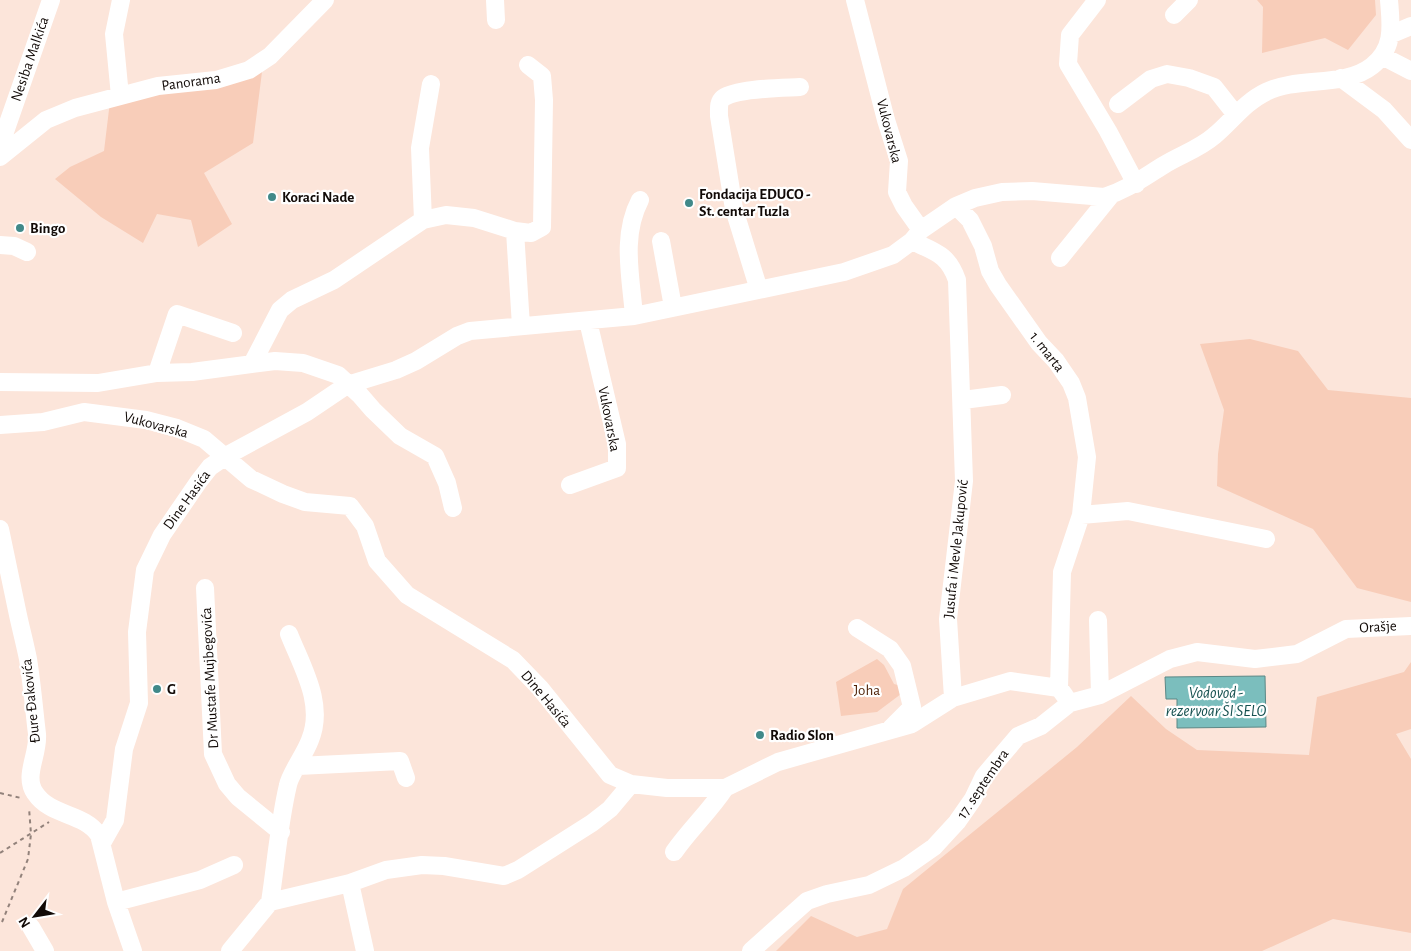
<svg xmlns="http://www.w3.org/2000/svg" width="1411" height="951" viewBox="0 0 1411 951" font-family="'Alegreya Sans',sans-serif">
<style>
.green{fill:#f8cdb9}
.water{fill:#7bbebd;stroke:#5b8886}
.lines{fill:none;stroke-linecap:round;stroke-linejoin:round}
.path{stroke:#92827b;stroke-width:2;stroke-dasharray:4 4;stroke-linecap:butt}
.minor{stroke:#fff;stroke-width:18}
.poi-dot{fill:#418989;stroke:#fff;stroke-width:2}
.labels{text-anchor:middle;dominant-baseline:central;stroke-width:4.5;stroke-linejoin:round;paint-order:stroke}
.street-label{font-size:15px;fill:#110a07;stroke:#fff}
.poi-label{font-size:15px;font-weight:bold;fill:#110a07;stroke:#fff;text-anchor:start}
.park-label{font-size:15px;fill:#4d1f04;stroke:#fff}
.water-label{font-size:16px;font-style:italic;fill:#165150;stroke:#fff}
</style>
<rect width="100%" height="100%" fill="#fce5da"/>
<!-- green -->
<path class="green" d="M1257,0H1375L1376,15L1348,50L1325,38L1262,53L1263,7Z
M263,64L253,143L204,173L232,224L198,247L191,220L157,214L143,243L101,217L55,179L70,167L104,151L111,93Z
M1250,339L1298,351L1328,390L1411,398V602L1357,588L1313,529L1217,486L1218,454L1224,410L1200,344Z
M877,659L884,665L894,684L909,688L877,712L841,716L836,682Z
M1411,662V729L1396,734L1411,759V933L1333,919L1262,951H776L811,916L857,937L887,929L903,889L1077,747L1131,696L1166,729L1197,750L1309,755L1317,697L1404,672Z"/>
<!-- water -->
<path class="water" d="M1265,676L1266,727L1177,728V699H1166L1165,677Z"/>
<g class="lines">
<!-- path -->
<path class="path" d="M0,793L21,798
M0,853L49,822
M2,922L28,859L31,834L29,808"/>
<!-- minor -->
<path class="minor" d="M495,0L496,20
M855,0L886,120L899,161L897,192L904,206L921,230
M1097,0L1070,35L1068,64L1108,131L1136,184
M1174,15L1189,0
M1392,34L1411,26
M1382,56L1411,71
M1341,78L1384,110L1411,140
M120,96L114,34L121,0
M1118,104L1151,79L1167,74L1189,78L1214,87L1236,115
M0,146L51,0
M0,157L46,120L75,108L158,86L216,80L249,70L270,56L325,0
M956,206L970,220L983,246L990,271L998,285L1039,343L1056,361L1071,383L1077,398L1087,457L1081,515L1062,572L1059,688L1065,696
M423,220L446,215L474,218L515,231
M661,241L673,307
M912,241C935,252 948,254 957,280L964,481L948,619L953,698
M0,245L14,246L27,252
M1060,258L1111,195
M759,290L734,209L719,116C719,109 718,102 723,98C737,88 783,88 800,87
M634,316C631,277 621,236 640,200
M521,326L515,231L531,233L542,227L544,100L542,76L528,65
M252,364L280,310L292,300L334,280L423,220L420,148L431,84
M157,373L177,314L233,333
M0,382L98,383L157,373L192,372L275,361L303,363L338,375L360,395L373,410L400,436L435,456L447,483L453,508
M963,400L1002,395
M0,425L43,422L84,412L146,420L177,428L204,439L251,479L283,494L305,502L350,506L365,526L377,561L407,595L513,660L540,688L610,775L631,784L667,788H725L778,762L912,724L953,698L1010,681L1059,688
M570,485L617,468V444L588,321
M1081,515L1128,511L1266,539
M0,529C6,558 12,586 18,615C21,629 25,644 28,659C32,684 34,709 37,734C39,754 23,776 35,793C51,817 83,812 99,835L116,902L133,951
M205,588L213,754L227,784L238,797L281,832
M1098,620L1100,695
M857,628L890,649L902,666L912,707L891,728
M298,766L400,761L406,778
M102,843L115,820L124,749L139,703L137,632L145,570L162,535L199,481L210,467L226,456L307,412L347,385L396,370L416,361L457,336L470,331L634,316L844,272L893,255L912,241L921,230L956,206L975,198L1002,192L1032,191L1104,197C1127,190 1144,177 1164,165C1180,155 1199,149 1214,136C1231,122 1245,102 1266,92C1298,76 1344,88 1372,66C1395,48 1391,25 1389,0
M674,852C690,829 710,811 725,788
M350,883L365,951
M116,902L200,880L234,865
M270,902C276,863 279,823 288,785C290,774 305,754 310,740C325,704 302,667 289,634
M31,927L45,951
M230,951L270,902L350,883L386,870L422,865L444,866L504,876L518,870L592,823L610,809L631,784
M751,951L807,901L827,894L869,885L904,868L934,847L957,822L973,799L984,776L1018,736L1041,726L1070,703L1100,695L1170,659L1197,652L1255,659L1297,654L1346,629L1411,626"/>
</g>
<!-- markers -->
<g class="poi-dot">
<circle cx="272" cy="197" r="5"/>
<circle cx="689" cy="203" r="5"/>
<circle cx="20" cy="228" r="5"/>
<circle cx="157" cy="689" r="5"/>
<circle cx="760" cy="735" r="5"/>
</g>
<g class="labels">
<!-- street labels -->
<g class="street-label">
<text transform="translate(30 59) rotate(-71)">Nesiba Malkića</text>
<text transform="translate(191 82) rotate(-8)">Panorama</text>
<text transform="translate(889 131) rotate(76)">Vukovarska</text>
<text transform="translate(1047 352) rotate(52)">1. marta</text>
<text transform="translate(609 419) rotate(79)">Vukovarska</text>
<text transform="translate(156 425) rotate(15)">Vukovarska</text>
<text transform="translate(187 500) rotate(-54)">Dine Hasića</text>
<text transform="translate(956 549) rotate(-84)">Jusufa i Mevle Jakupović</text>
<text transform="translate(1378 627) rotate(-3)">Orašje</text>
<text transform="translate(210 678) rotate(-93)">Dr Mustafe Mujbegovića</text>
<text transform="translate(546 699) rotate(50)">Dine Hasića</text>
<text transform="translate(31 701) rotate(-96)">Đure Đakovića</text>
<text transform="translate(983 784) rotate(-56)">17. septembra</text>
</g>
<!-- poi labels -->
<g class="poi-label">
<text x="699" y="194">Fondacija EDUCO -<tspan x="699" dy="17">St. centar Tuzla</tspan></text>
<text x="282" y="197">Koraci Nade</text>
<text x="30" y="228">Bingo</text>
<text x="167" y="689">G</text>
<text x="770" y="735">Radio Slon</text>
</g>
<!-- park labels -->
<g class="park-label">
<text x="867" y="690">Joha</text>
</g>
<!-- water labels -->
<g class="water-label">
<text x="1216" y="693">Vodovod -<tspan x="1216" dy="18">rezervoar ŠI SELO</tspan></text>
</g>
</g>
<!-- north arrow -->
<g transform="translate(35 916) rotate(239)" stroke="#ffffff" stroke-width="4" paint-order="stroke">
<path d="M0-4L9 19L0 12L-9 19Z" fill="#110a07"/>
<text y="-8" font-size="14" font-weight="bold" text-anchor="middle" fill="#110a07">N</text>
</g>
</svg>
